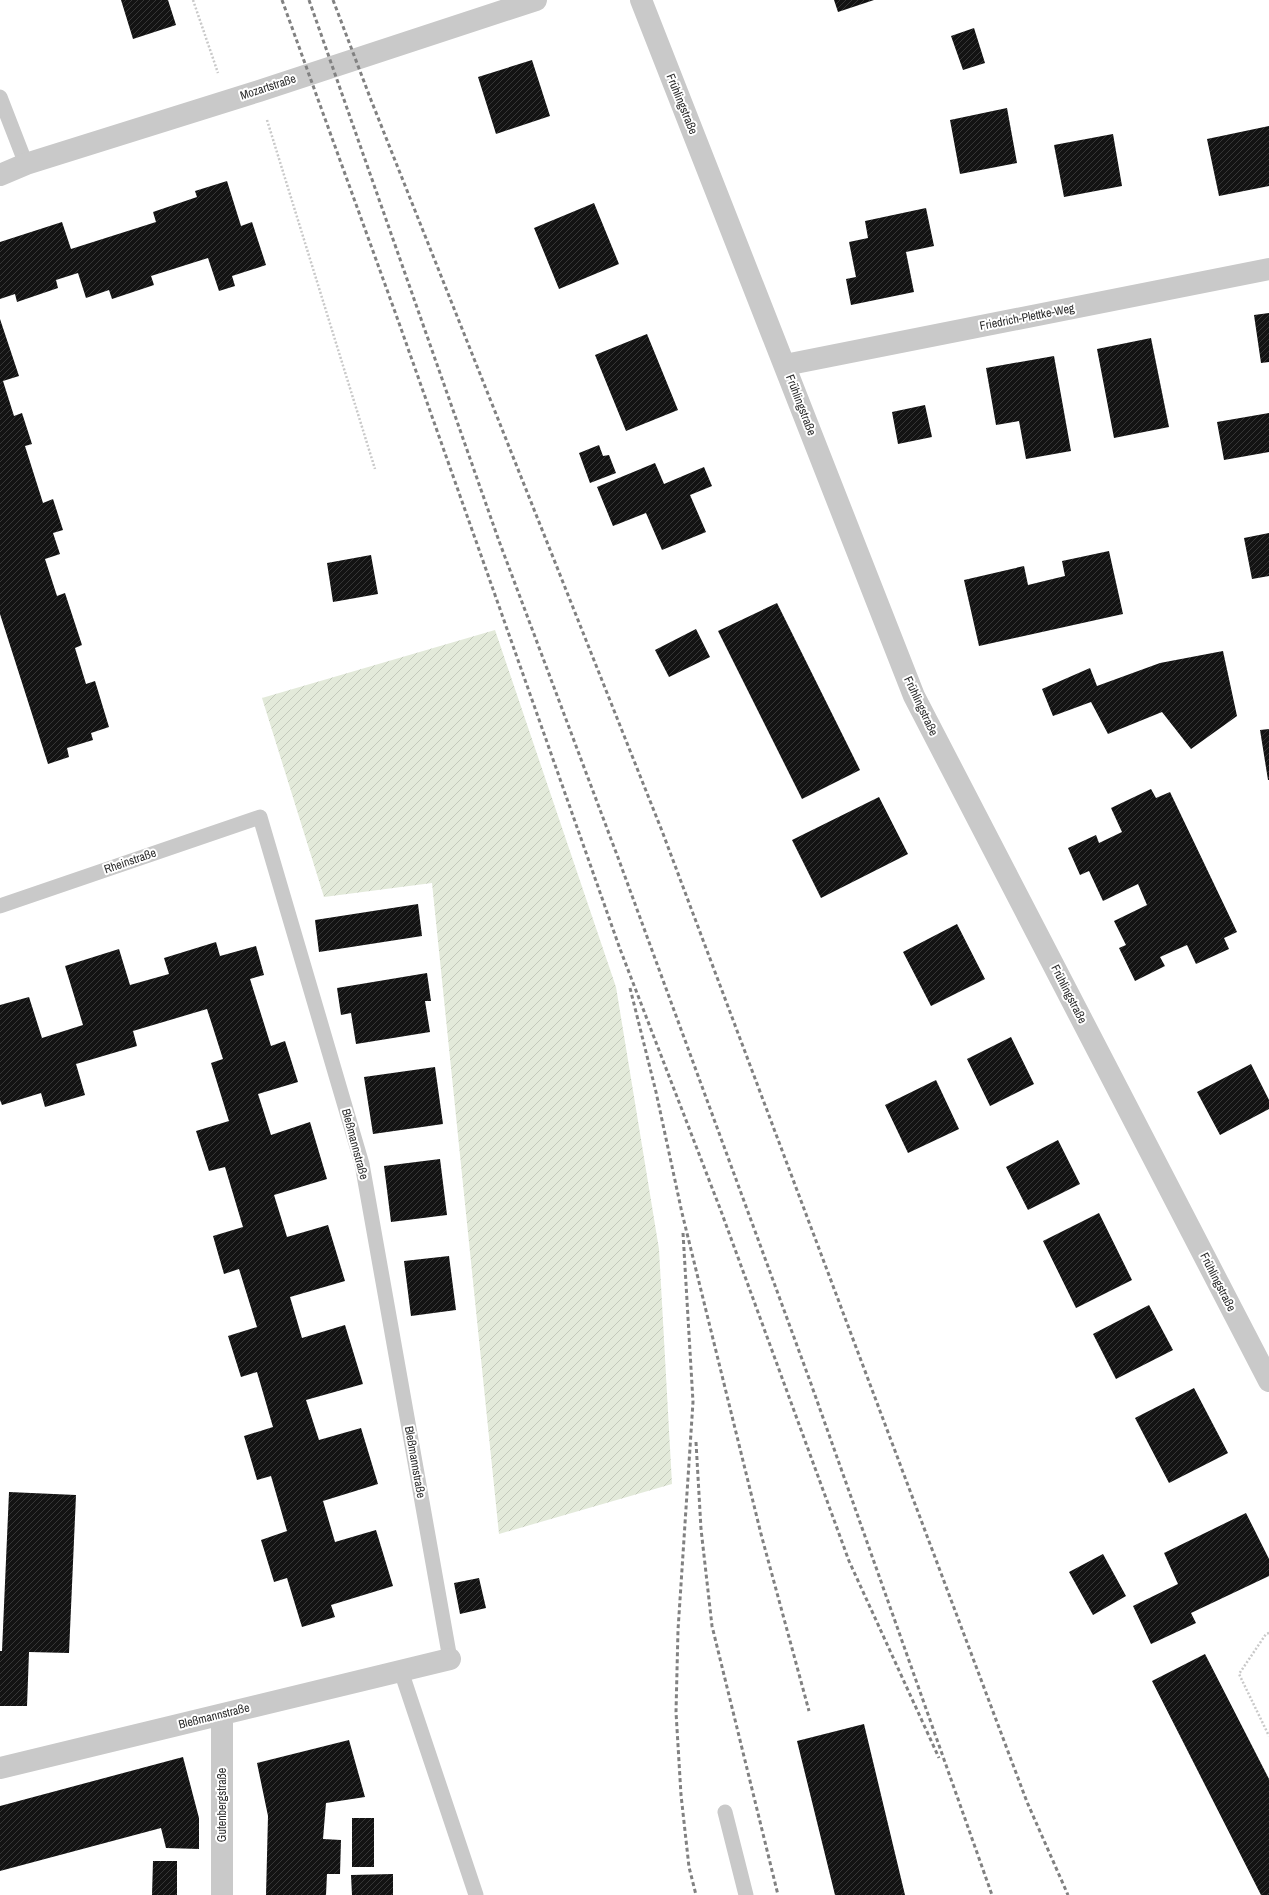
<svg xmlns="http://www.w3.org/2000/svg" width="1269" height="1895" viewBox="0 0 1269 1895" font-family="'Archivo Narrow',sans-serif">
<style>
.garden{fill:url(#garden-furrows)}
.building{fill:url(#building-hatch)}
.lines{fill:none;stroke-linecap:round;stroke-linejoin:round}
.path{stroke:#c9c9c9;stroke-width:2.5;stroke-dasharray:2 2;stroke-linecap:butt}
.lane{stroke:#c9c9c9;stroke-width:15}
.street{stroke:#c9c9c9;stroke-width:22}
.rail{stroke:#818181;stroke-width:3;stroke-dasharray:4 3;stroke-linecap:butt}
.labels{text-anchor:middle;dominant-baseline:central;stroke-width:4;stroke-linejoin:round;paint-order:stroke}
.street-label{font-size:12px;fill:#2c2c2c;stroke:#fff}
</style>
<defs>
<pattern id="garden-furrows" width="10" height="10" patternUnits="userSpaceOnUse"><rect width="10" height="10" fill="#e3eada"/><path d="M-1 1l2-2M0 10L10 0M9 11l2-2" fill="none" stroke="#c3c9bb"/></pattern>
<pattern id="building-hatch" width="6" height="6" patternUnits="userSpaceOnUse"><rect width="6" height="6" fill="#131313"/><path d="M-1 1l2-2M0 6l6-6M5 7l2-2" fill="none" stroke="#363636"/></pattern>
</defs>
<rect width="100%" height="100%" fill="#fff"/>
<!-- garden -->
<path class="garden" d="M495,630L616,987L659,1249L672,1484L499,1534L432,883L324,897L262,698Z"/>
<!-- building -->
<path class="building" d="M121,0H168L176,25L133,39Z
M834,0H874L838,12Z
M974,28L985,63L963,70L951,36Z
M532,60L550,116L496,134L478,77Z
M1007,108L1017,163L960,174L950,120Z
M1269,126V186L1219,196L1207,139Z
M1113,134L1122,186L1064,197L1054,145Z
M227,181L241,226L252,222L266,265L232,276L235,286L219,291L208,258L151,276L154,285L112,299L109,290L86,298L78,273L56,280L58,288L17,302L15,294L0,299V242L62,222L71,249L156,222L153,212L197,197L195,191Z
M594,203L619,264L559,289L534,228Z
M926,208L934,246L906,252L914,292L851,305L846,279L856,277L849,242L868,238L865,221Z
M1269,313V362L1261,363L1254,315Z
M0,319L19,376L3,381L14,416L22,413L32,444L25,446L43,503L53,499L63,530L53,533L60,554L45,559L57,596L65,593L82,645L75,648L86,684L95,681L109,727L91,733L93,740L67,748L69,757L48,764L0,614Z
M647,334L678,410L626,431L595,355Z
M1151,338L1169,427L1114,438L1097,349Z
M1054,356L1071,451L1026,459L1019,421L996,425L986,368Z
M925,405L932,437L898,444L892,412Z
M1269,413V452L1224,460L1217,422Z
M599,445L603,456L609,455L616,473L590,483L579,453Z
M655,463L664,484L704,467L712,486L690,495L706,532L662,550L646,513L613,526L597,487Z
M1269,533V576L1252,579L1244,538Z
M1109,551L1123,614L979,646L964,580L1024,566L1028,585L1065,576L1062,561Z
M371,555L378,594L333,602L327,563Z
M777,603L860,770L802,799L718,631Z
M696,629L710,657L669,677L655,650Z
M1223,651L1237,716L1191,749L1162,712L1108,734L1091,702L1053,716L1042,689L1090,668L1097,686L1160,663Z
M1269,729V780H1268L1260,730Z
M1151,789L1156,798L1170,792L1237,932L1224,938L1229,949L1196,964L1187,945L1160,957L1165,966L1135,981L1119,948L1126,945L1114,921L1147,905L1138,884L1103,901L1089,871L1080,875L1068,848L1096,835L1099,843L1122,832L1111,808Z
M879,797L908,854L821,898L792,840Z
M418,904L422,936L319,952L315,920Z
M957,924L985,979L931,1006L903,952Z
M216,942L220,956L256,946L264,975L250,979L271,1046L285,1041L298,1082L258,1094L271,1135L310,1122L327,1179L274,1195L287,1237L328,1225L345,1281L290,1297L302,1338L345,1325L363,1384L306,1400L319,1440L361,1428L378,1484L323,1501L335,1542L376,1530L393,1586L331,1605L335,1617L302,1627L287,1578L274,1582L261,1540L287,1531L271,1476L257,1480L244,1436L273,1427L257,1372L241,1377L228,1336L257,1327L239,1269L224,1274L213,1236L243,1227L225,1167L209,1171L196,1131L229,1121L211,1063L223,1059L207,1009L133,1031L137,1046L76,1064L85,1095L45,1107L41,1093L2,1105L0,1100V1005L29,997L42,1038L83,1025L65,966L119,949L130,985L169,974L164,958Z
M427,973L431,1001H425L430,1032L356,1044L351,1013L341,1015L337,988Z
M1011,1037L1034,1084L990,1106L967,1059Z
M1251,1064L1269,1100V1109L1220,1135L1197,1092Z
M435,1067L443,1124L373,1134L364,1077Z
M936,1080L959,1129L908,1153L885,1105Z
M1058,1140L1080,1184L1028,1210L1006,1167Z
M440,1159L447,1215L391,1222L384,1166Z
M1099,1213L1132,1280L1076,1308L1043,1241Z
M449,1256L456,1310L411,1316L404,1261Z
M1149,1305L1173,1350L1116,1379L1093,1334Z
M1194,1388L1228,1453L1169,1483L1135,1418Z
M9,1492L76,1495L69,1653L29,1652L27,1706H0V1651H2Z
M1246,1513L1269,1559V1576L1191,1613L1196,1623L1151,1644L1133,1606L1178,1584L1164,1553Z
M1103,1554L1126,1596L1093,1615L1069,1572Z
M479,1578L486,1608L460,1614L454,1583Z
M1205,1654L1269,1779V1895H1261L1152,1681Z
M864,1724L905,1895H835L797,1741Z
M349,1740L365,1797L326,1803L323,1839L341,1840L340,1874H327L326,1895H266L268,1816L257,1763Z
M183,1757L199,1818V1849L166,1848L161,1828L0,1871V1806Z
M352,1818H374V1867H352Z
M153,1861H177V1895H152Z
M393,1874V1895H352L351,1875Z"/>
<g class="lines">
<!-- path -->
<path class="path" d="M193,0L218,73
M267,120L375,469
M1269,1633L1266,1634L1239,1674L1269,1736"/>
<!-- lane -->
<path class="lane" d="M0,97L26,164
M0,906L260,817L362,1164L450,1659
M401,1671L476,1895
M725,1812L746,1895"/>
<!-- street -->
<path class="street" d="M641,0L914,696L1269,1381
M0,175L26,164L259,91L536,0
M785,365L1269,269
M222,1715V1895
M0,1768L450,1659"/>
<!-- rail -->
<path class="rail" d="M282,0L399,323L620,949L721,1211L849,1561L939,1758
M309,0L499,541L620,863L810,1381L992,1895
M333,0L371,100L662,831L1027,1802L1068,1895
M630,988L656,1092L682,1213L761,1534L809,1711
M683,1233L693,1402L678,1630L676,1712L681,1795L689,1867L696,1895
M696,1442L701,1529L712,1626L778,1895"/>
</g>
<g class="labels">
<!-- street labels -->
<g class="street-label">
<text transform="translate(268 87) rotate(-18)">Mozartstraße</text>
<text transform="translate(682 104) rotate(68)">Frühlingstraße</text>
<text transform="translate(1027 317) rotate(-11)">Friedrich-Plettke-Weg</text>
<text transform="translate(801 405) rotate(69)">Frühlingstraße</text>
<text transform="translate(921 706) rotate(65)">Frühlingstraße</text>
<text transform="translate(130 861) rotate(-19)">Rheinstraße</text>
<text transform="translate(1069 994) rotate(63)">Frühlingstraße</text>
<text transform="translate(355 1144) rotate(75)">Bleßmannstraße</text>
<text transform="translate(1218 1282) rotate(63)">Frühlingstraße</text>
<text transform="translate(415 1462) rotate(80)">Bleßmannstraße</text>
<text transform="translate(214 1716) rotate(-14)">Bleßmannstraße</text>
<text transform="translate(222 1805) rotate(-90)">Gutenbergstraße</text>
</g>
</g>
</svg>
